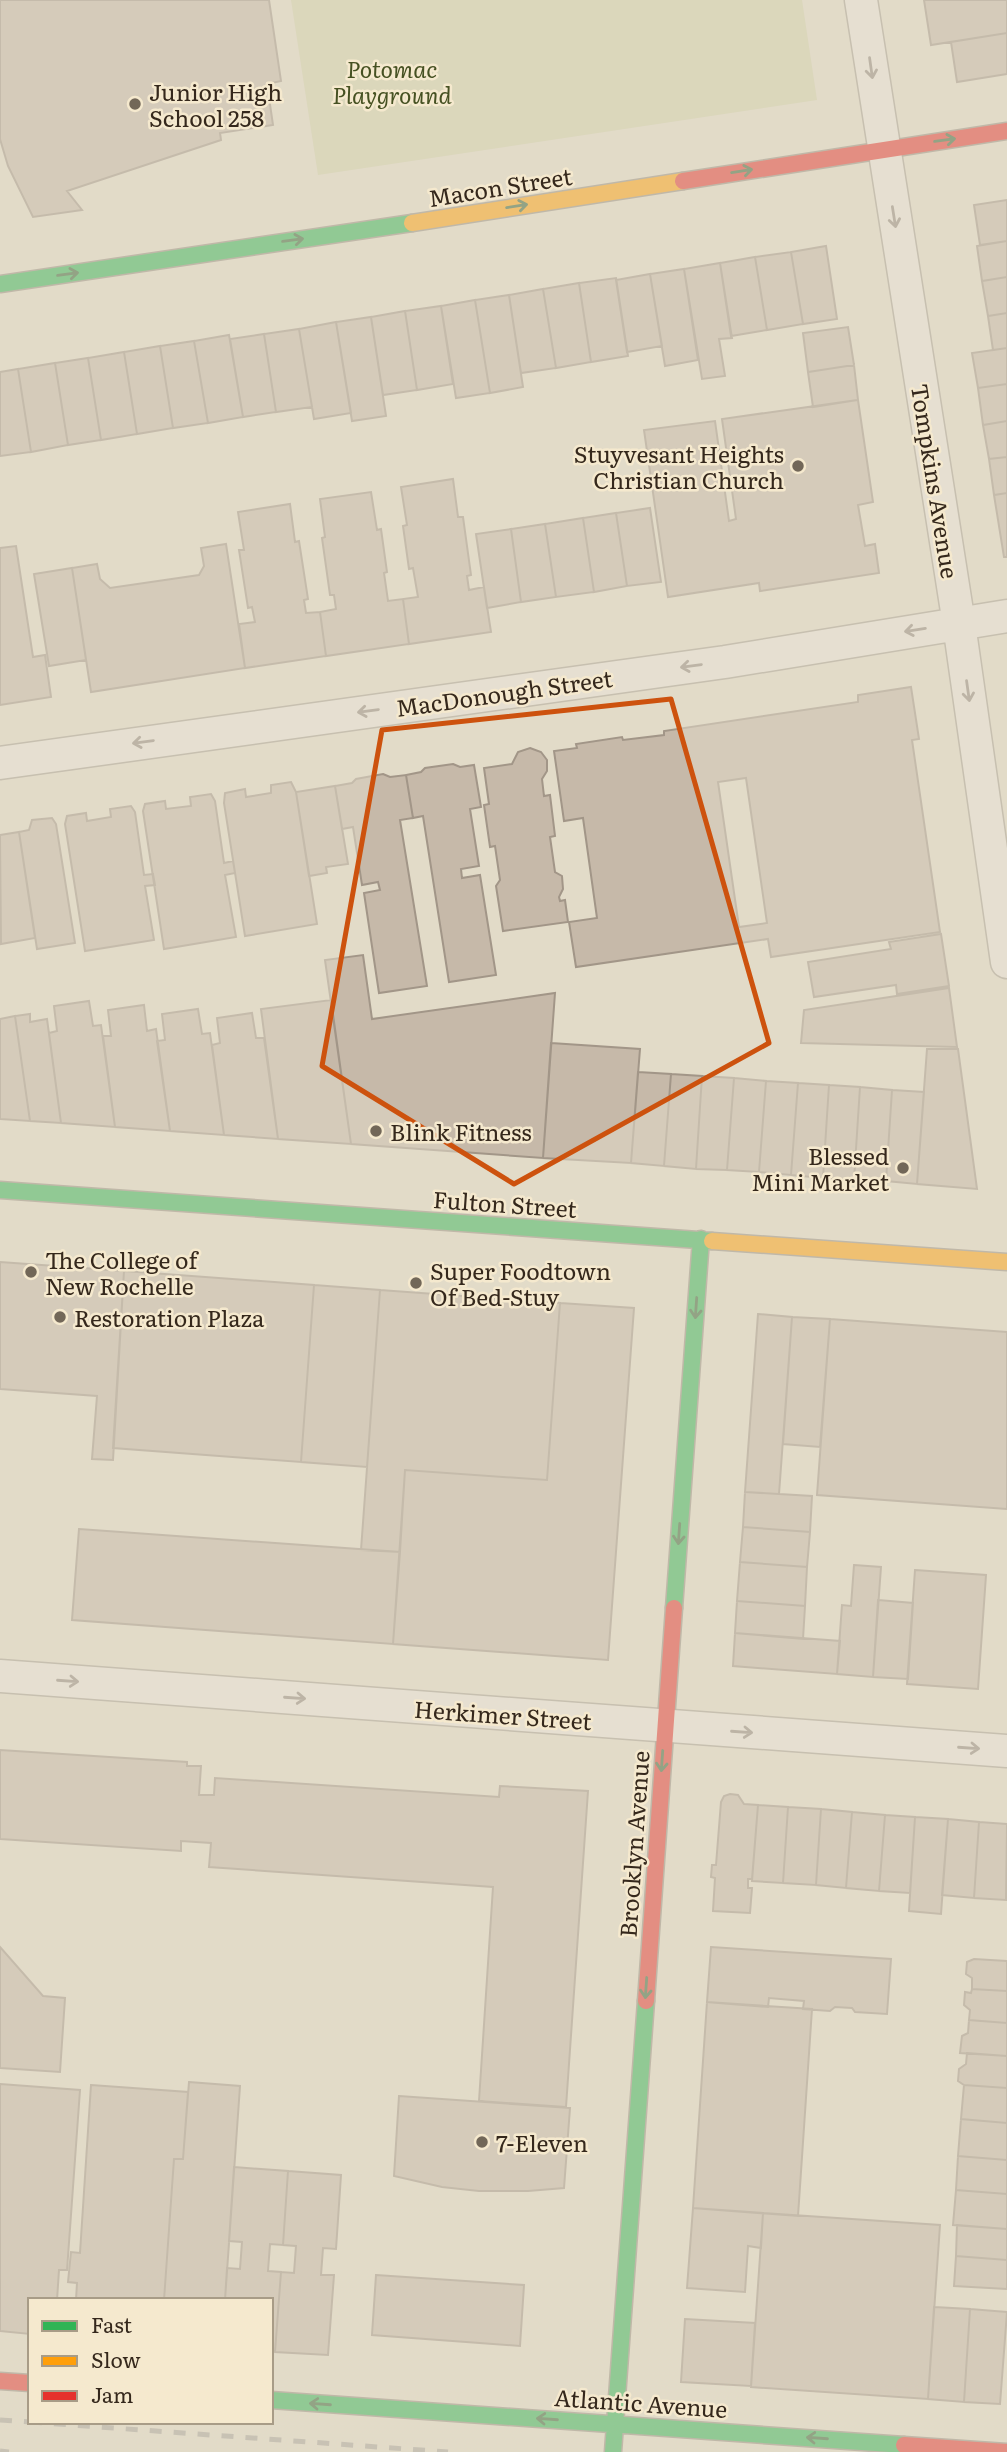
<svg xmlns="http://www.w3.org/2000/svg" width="1007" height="2452" viewBox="0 0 1007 2452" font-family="Literata,serif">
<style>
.green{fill:#d2d2ab}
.building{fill:#c6b9a9;stroke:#a29688;stroke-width:2;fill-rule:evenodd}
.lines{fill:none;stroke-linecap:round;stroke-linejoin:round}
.street-casing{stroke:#a79f92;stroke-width:35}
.fast-casing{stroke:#978f82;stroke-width:19}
.slow-casing{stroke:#978f82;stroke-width:19}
.jam-casing{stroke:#978f82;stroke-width:19}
.street{stroke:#eae5db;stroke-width:32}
.fast{stroke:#30b455;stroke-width:16}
.slow{stroke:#ff9f0a;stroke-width:16}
.jam{stroke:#e5322d;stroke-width:16}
.rail{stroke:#a9a59c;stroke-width:5;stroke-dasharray:12 12;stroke-linecap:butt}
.oneway{stroke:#90867c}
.oneway2{stroke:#336033}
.marked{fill:none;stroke:#cd520e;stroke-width:5;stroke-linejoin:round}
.poi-dot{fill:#726758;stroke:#f5e9ce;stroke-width:2.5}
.labels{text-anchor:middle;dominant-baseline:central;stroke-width:5;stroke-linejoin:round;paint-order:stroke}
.park-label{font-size:23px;font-style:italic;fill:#465122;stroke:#f5e9ce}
.poi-label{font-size:23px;fill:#35281c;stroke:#f5e9ce;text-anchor:start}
.street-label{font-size:23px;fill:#35281c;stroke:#f5e9ce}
</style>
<rect width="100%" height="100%" fill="#e2dbc8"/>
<!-- green -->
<path class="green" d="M291,0H802L817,100L318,175Z"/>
<!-- building -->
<path class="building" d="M0,0H269L281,81L267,84L273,125L220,133L221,140L67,191L82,210L33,217L8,166L0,139Z
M924,0H1007V33L931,45Z
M1007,33V74L957,82L951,42Z
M1007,200V241L980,245L974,205Z
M1007,241V277L982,281L977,246Z
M826,246L837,319L803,324L791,252Z
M791,252L803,324L767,330L755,257Z
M755,257L767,330L731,336L720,263Z
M720,263L732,338L719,339L725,376L702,379L684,269Z
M684,269L698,360L665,366L650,274Z
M650,274L662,346L627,352L616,280Z
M1007,277V313L988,316L982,281Z
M616,278L628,356L591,362L579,283Z
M579,283L591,362L556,368L543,289Z
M543,289L556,368L521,373L509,295Z
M509,295L523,387L490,393L475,300Z
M475,300L490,393L456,398L441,306Z
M441,306L453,384L417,390L405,311Z
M405,311L417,390L383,395L371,317Z
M1007,313V348L993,350L988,316Z
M371,317L386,416L352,421L336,322Z
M336,322L351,413L314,419L299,329Z
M848,327L854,365L808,372L803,333Z
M299,329L312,407L276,412L264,334Z
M264,334L276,412L243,417L230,339Z
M229,335L243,417L208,423L194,341Z
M194,341L208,423L173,428L160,346Z
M160,346L173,428L137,434L124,352Z
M1007,348V384L978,388L972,353Z
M124,352L137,434L101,440L88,358Z
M88,358L101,440L68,445L55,363Z
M55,363L68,445L31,452L18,369Z
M854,365L858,400L813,407L808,372Z
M18,369L31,452L0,456V372Z
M1007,384V421L983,425L978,388Z
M858,400L873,502L858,505L865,546L875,544L879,573L760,591L759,583L668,597L644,430L715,421L729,521L736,519L722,419Z
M1007,421V457L989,459L983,425Z
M1007,457V493L994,495L989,459Z
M453,479L458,517H463L471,575L467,576L469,590L484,587L491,632L409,644L403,599L418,597L413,568L409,569L403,526L407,525L401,487Z
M371,492L377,530L381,529L387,572L384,573L388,601L403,599L409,644L326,656L320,612L336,609L334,595H330L322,538L325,537L320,499Z
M1007,493V557H1004L994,495Z
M290,504L295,542L299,541L308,599L304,600L306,613L320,612L326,656L245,668L239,624L255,622L252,607L248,608L239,550H244L238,512Z
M650,508L661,582L627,586L616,513Z
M616,513L627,586L594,592L583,518Z
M583,518L594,592L556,597L545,524Z
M545,524L556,597L521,602L511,529Z
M511,529L521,602L487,608L476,534Z
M226,544L245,668L91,692L72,568L97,564L100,579L110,588L199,575L204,566L201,548Z
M16,546L33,657L45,655L51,697L0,705V548Z
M72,568L86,660L49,666L34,574Z
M911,687L919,739L912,740L940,932L771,957L768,939L576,967L569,922L597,918L583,818L564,821L554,751L577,748L576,744L622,737L623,740L664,735V731L858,702V695ZM746,778L767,923L739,927L718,782Z
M530,748L541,752L547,760V771L542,779L544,796L550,795L555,836L550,837L555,872L562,876L563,889L559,897L560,901L565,900L568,922L503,931L496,886L500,880L495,846L490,847L484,805L489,804L484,768L512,764L518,752Z
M453,764L460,767L474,765L481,807L470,809L479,866L461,869L462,878L480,875L496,975L449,982L423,816L413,818L406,775L421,772L425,768Z
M383,774L390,777L406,775L413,818L400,820L427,986L379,993L364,893L380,890L378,882L362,885L353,827L342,829L335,786L352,783L356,779Z
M291,782L296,792L317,924L245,936L224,803L225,793L245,789L246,797L271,793V785Z
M335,786L348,864L326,867L327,873L309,876L296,792Z
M211,794L215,801L224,863L233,861L235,873L225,875L236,937L164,949L143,811L145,804L165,801L166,809L191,806L190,797Z
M131,806L135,812L144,875L153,874L155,885L145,886L154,940L85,951L65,824L67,816L86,813L87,821L111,817L110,809Z
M52,818L56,824L75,943L37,949L19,832L29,830L32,820Z
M19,832L35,938L1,944L0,835Z
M941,934L949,986L897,994L896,985L814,997L808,962L891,949L889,942Z
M363,955L372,1019L555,993L543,1158L351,1144L325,960Z
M949,988L957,1047L801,1043L804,1010Z
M331,1000L351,1144L278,1139L261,1009Z
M89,1001L93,1026L101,1025L115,1127L61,1123L49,1033L57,1031L54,1006Z
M144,1005L147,1031L156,1029L170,1131L115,1127L103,1036H111L108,1010Z
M198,1009L202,1034L210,1033L224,1135L170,1131L157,1041L165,1040L162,1014Z
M252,1013L256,1038H264L278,1139L224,1135L212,1045L220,1043L217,1018Z
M30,1014V1022L47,1019L61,1123L30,1121L15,1016Z
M15,1016L30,1121L0,1119V1019Z
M551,1043L640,1049L631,1163L543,1158Z
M927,1049H958L977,1189L917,1184Z
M638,1072L671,1074L664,1166L631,1163Z
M671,1074L702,1076L696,1169L664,1166Z
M702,1076L734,1078L727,1170L696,1169Z
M734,1078L766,1081L759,1172L727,1170Z
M766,1081L798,1083L791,1175L759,1172Z
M798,1083L829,1085L823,1178L791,1175Z
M829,1085L860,1087L854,1180L823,1178Z
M860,1087L892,1090L886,1181L854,1180Z
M892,1090L924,1092L917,1184L886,1181Z
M0,1262L124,1271L113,1460L92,1459L97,1396L0,1389Z
M124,1271L314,1285L301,1462L113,1448Z
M314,1285L380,1290L367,1467L301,1462Z
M380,1290L560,1303L547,1480L405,1470L400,1552L361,1550Z
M560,1303L634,1308L608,1660L393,1644L405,1470L547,1480Z
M758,1314L792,1317L779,1494L745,1492Z
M792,1317L830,1319L820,1447L783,1444Z
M830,1319L1007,1332V1509L817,1495Z
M745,1492L812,1496L810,1532L743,1527Z
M743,1527L810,1532L807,1567L740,1562Z
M79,1529L400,1552L393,1644L72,1620Z
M740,1562L807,1567L805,1606L737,1601Z
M854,1565L881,1567L873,1677L837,1674L842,1605L851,1606Z
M915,1570L986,1575L978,1689L907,1684Z
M878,1600L913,1603L908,1679L873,1677Z
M737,1601L805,1606L803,1639L735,1633Z
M735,1633L840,1641L837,1674L733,1666Z
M0,1750L187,1762V1766H201L199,1795H214L215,1778L499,1797L500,1786L588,1791L566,2107L479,2101L493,1887L209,1867L211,1843L181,1841V1851L0,1839Z
M730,1794L738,1795L744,1804L758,1805L752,1879H748V1888H752L750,1913L713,1911L715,1878L711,1877L712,1865H716L721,1802L724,1796Z
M758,1805L788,1807L783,1883L752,1881Z
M788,1807L821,1809L816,1885L783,1883Z
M821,1809L852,1812L846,1888L816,1885Z
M852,1812L885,1815L879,1891L846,1888Z
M885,1815L915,1817L910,1893L879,1891Z
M915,1817L948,1819L941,1914L909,1911Z
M948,1819L979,1822L974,1898L942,1895Z
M979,1822L1007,1824L1006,1900L974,1898Z
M0,1947L43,1996L65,1998L60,2072L0,2068Z
M711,1947L891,1959L887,2014L855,2012L852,2008L835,2007L830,2011L803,2009L804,2001L769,1998L768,2007L707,2002Z
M974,1959L1007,1961V1991L972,1989V1978L966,1974L967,1962Z
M972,1989L1007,1991V2023L969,2020L970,2010L964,2005L965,1992L971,1993Z
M707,2002L812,2009L798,2216L693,2208Z
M969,2020L1007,2023V2056L960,2053L962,2036L968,2033Z
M967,2053L1007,2056V2088L964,2085L958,2081L959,2069L966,2064Z
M189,2082L240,2086L225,2300H164L174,2159H183Z
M0,2084L80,2090L67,2270H59L57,2300H30V2334L0,2331Z
M91,2085L188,2092L183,2159H174L164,2300H76L77,2283L68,2282L71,2252L80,2253Z
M964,2085L1007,2088V2123L961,2119Z
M399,2096L570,2108L564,2188L528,2191H479L442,2187L394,2176Z
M961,2119L1007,2123V2160L958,2156Z
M958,2156L1007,2160V2194L956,2190Z
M234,2167L288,2171L283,2245L270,2244L268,2271L281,2272L275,2352L271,2351V2300H225L227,2268L240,2269L242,2242L229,2241Z
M288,2171L341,2175L336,2249L323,2248L321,2275H334L328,2355L275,2352L281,2272L294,2273L296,2246L283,2245Z
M956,2190L1007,2194V2229L953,2225Z
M693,2208L763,2213L761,2248L748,2246L745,2292L687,2288Z
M763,2213L940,2225L928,2399L751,2387Z
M957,2225L1007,2229V2260L956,2256Z
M956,2256L1007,2260V2289L954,2286Z
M376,2275L524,2285L520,2346L372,2335Z
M934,2307L970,2309L964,2402L928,2399Z
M970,2309L1007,2312L1000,2404L964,2402Z
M685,2319L755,2323L751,2386L681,2382Z"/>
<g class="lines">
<!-- street casing -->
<g class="street-casing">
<path id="street" d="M861,0L959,624L1007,962
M0,763L725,662L1007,616
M0,1676L1007,1751"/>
</g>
<!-- fast casing -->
<g class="fast-casing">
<path id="fast" d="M0,284L412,223
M0,1190L712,1241
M674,1608L701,1239
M271,2400L904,2445
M613,2452L646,2001"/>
</g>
<!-- slow casing -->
<g class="slow-casing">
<path id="slow" d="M412,223L683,181
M712,1241L1007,1262"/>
</g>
<!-- jam casing -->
<g class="jam-casing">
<path id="jam" d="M683,181L1007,131
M646,2001L674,1608
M0,2381L30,2383
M904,2445L1007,2452"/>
</g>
<!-- street -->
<use href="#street" class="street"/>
<!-- fast -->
<use href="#fast" class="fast"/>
<!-- slow -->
<use href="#slow" class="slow"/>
<!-- jam -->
<use href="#jam" class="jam"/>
<!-- rail -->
<path class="rail" d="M0,2420L30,2422
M30,2422L448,2452
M0,2451L9,2452"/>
</g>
<!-- one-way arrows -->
<defs><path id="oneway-shaft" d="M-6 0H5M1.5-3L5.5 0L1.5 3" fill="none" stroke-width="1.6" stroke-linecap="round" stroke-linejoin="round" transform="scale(1.75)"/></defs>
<g class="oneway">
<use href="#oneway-shaft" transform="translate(871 68) rotate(82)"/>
<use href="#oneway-shaft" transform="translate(894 217) rotate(81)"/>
<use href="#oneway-shaft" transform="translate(915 630) rotate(171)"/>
<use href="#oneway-shaft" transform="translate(691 666) rotate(172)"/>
<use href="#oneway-shaft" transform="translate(968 691) rotate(82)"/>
<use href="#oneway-shaft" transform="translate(368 711) rotate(172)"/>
<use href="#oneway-shaft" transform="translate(143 742) rotate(172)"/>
<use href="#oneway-shaft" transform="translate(68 1681) rotate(4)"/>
<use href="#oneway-shaft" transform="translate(295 1698) rotate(4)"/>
<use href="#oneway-shaft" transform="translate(742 1732) rotate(4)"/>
<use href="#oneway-shaft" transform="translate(969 1748) rotate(4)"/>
</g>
<g class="oneway2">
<use href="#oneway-shaft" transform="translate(945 140) rotate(-8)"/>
<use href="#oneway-shaft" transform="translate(742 171) rotate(-9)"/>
<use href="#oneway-shaft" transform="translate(517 206) rotate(-9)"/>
<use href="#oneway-shaft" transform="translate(293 240) rotate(-8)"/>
<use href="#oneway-shaft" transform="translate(68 274) rotate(-8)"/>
<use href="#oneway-shaft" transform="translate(696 1308) rotate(94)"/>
<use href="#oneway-shaft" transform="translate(679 1534) rotate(94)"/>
<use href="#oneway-shaft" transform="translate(662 1761) rotate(94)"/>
<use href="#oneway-shaft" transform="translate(646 1988) rotate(94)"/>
<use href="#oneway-shaft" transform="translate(320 2404) rotate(-176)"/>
<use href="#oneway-shaft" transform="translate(547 2419) rotate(-176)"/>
<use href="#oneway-shaft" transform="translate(817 2438) rotate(-176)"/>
</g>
<!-- marked area -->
<path d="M0 0H1007V2452H0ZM671,699L769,1043L514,1184L322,1066L382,730Z" fill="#e2dbc8" fill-opacity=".55" fill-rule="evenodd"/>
<path class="marked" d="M671,699L769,1043L514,1184L322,1066L382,730Z"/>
<!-- markers -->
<g class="poi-dot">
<circle cx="135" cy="104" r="7"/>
<circle cx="798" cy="466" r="7"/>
<circle cx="376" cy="1131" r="7"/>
<circle cx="903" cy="1168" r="7"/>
<circle cx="31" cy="1272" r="7"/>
<circle cx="416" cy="1283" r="7"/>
<circle cx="60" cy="1317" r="7"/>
<circle cx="482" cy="2142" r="7"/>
</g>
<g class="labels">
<!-- park labels -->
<g class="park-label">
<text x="392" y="68">Potomac<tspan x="392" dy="26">Playground</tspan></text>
</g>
<!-- poi labels -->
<g class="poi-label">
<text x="149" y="91">Junior High<tspan x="149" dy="26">School 258</tspan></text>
<text x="784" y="453" text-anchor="end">Stuyvesant Heights<tspan x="784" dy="26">Christian Church</tspan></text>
<text x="390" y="1131">Blink Fitness</text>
<text x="889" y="1155" text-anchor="end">Blessed<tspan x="889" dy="26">Mini Market</tspan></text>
<text x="45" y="1259">The College of<tspan x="45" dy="26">New Rochelle</tspan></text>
<text x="430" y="1270">Super Foodtown<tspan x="430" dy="26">Of Bed-Stuy</tspan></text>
<text x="74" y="1317">Restoration Plaza</text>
<text x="496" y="2142">7-Eleven</text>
</g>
<!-- street labels -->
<g class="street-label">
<text transform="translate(500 186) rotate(-9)">Macon Street</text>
<text transform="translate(936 481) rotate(81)">Tompkins Avenue</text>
<text transform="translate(504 692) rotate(-8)">MacDonough Street</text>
<text transform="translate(505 1203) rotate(4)">Fulton Street</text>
<text transform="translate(503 1714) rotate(4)">Herkimer Street</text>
<text transform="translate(633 1844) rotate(-86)">Brooklyn Avenue</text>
<text transform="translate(641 2402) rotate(4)">Atlantic Avenue</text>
</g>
</g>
<!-- legend -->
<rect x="28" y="2298" width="245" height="126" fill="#f5e9ce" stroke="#a89c87" stroke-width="2"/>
<rect x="42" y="2321" width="35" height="10" fill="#30b455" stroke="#a89c87" stroke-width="2"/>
<text x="91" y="2333" font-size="21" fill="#35281c">Fast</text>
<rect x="42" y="2356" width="35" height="10" fill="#ff9f0a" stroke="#a89c87" stroke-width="2"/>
<text x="91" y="2368" font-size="21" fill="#35281c">Slow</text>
<rect x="42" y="2391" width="35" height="10" fill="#e5322d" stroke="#a89c87" stroke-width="2"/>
<text x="91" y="2403" font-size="21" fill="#35281c">Jam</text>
</svg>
